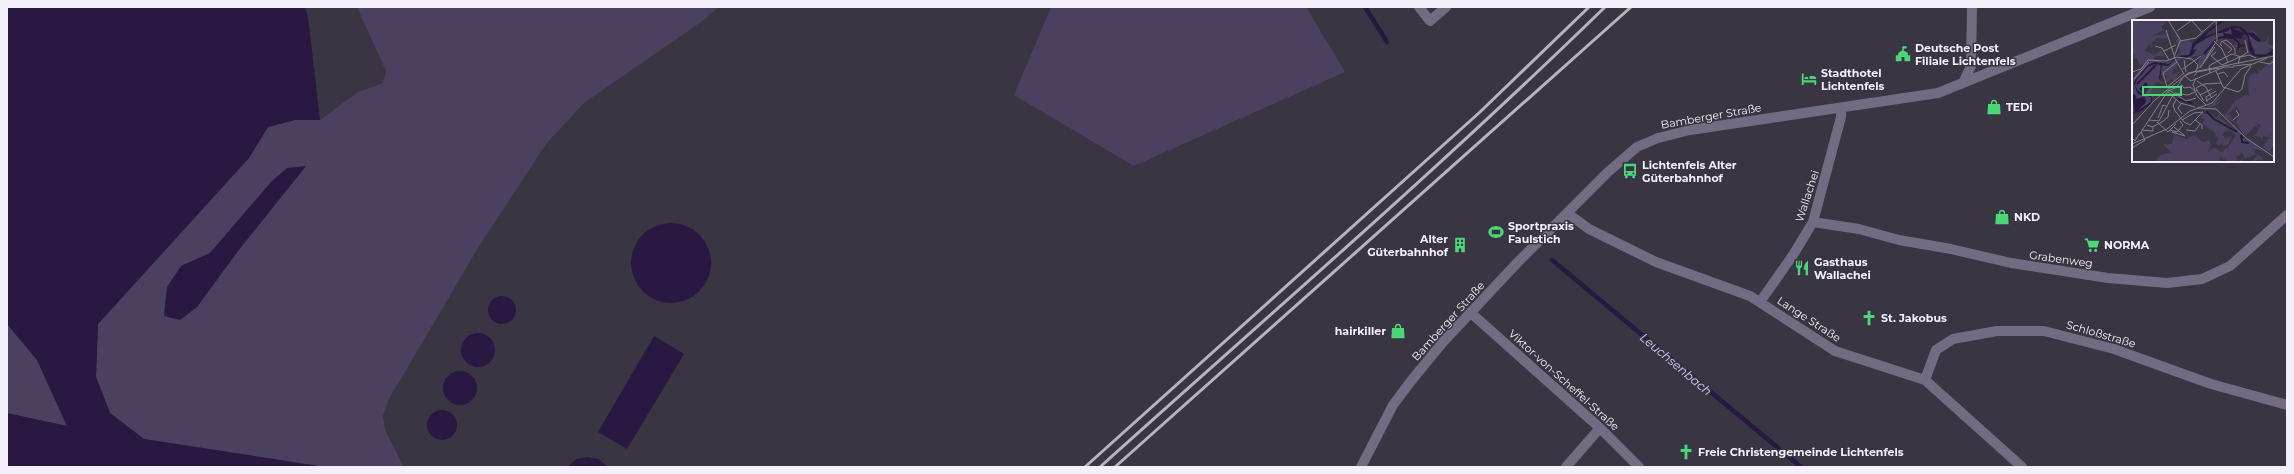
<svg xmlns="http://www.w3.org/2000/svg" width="2294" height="474" viewBox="0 0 2294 474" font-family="Montserrat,sans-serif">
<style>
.green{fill:#4b405f;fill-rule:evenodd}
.water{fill:#291842}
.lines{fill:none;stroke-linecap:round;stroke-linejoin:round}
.stream{stroke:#291842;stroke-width:4.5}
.minor{stroke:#726b81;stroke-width:10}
.rail{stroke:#b7b4be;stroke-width:3}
.labels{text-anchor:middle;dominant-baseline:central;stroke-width:3;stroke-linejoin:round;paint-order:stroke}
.poi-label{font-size:11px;font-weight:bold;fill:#f3f0f9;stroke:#393542;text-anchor:start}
.street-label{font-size:11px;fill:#f3f0f9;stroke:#393542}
.water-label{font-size:12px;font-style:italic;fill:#d9c9f7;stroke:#393542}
.inset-river{fill:none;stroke:#291842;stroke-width:2}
.inset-road{fill:none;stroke:#83808b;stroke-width:1}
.view{fill:#4bd677;fill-opacity:0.15;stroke:#4bd677;stroke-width:2}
.inset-edge{fill:none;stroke:#f3f0f9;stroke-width:2}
</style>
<rect width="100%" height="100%" fill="#393542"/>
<!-- green -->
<path class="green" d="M357,7H719L701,22L584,103L546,144L478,248L389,399L383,416L385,430L404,467H325L144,439L110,413L96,377L98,324L249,158L268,127L295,120H320L358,92L383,83L386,71ZM306,166L238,251L197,307L181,266L210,253L272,181Z
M1051,7H1306L1345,72L1134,166L1014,95Z
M7,324L37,360L67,426L7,413Z"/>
<!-- water -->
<path class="water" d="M7,7H305L308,17L320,120H295L268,127L249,158L98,324L96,377L110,413L144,439L325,467H7V413L67,426L37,360L7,324Z
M306,166L238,251L197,307L180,320L164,316L167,287L181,266L210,253L272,181L287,168Z
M631 263a40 40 0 1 1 80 0a40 40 0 1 1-80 0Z
M488 310a14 14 0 1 1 28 0a14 14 0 1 1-28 0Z
M461 350a17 17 0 1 1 34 0a17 17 0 1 1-34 0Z
M654,336L684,354L627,449L598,432Z
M443 388a17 17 0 1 1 34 0a17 17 0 1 1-34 0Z
M427 425a15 15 0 1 1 30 0a15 15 0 1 1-30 0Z
M587,457L598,459L608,467H567L577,459Z"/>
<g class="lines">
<!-- stream -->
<path class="stream" d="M1365,7L1387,42
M1552,260L1801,467"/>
<!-- minor -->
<path class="minor" d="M1419,7L1430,21L1446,7
M1964,81L1971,66L1972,7
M1567,213L1589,229L1656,262L1750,296L1835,351L1925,380L2022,467
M1813,222L1859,229L1899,240L1951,249L2011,263L2108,278L2167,283L2202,279L2230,266L2287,215
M1760,302L1793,255L1813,222L1841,117V108
M1471,313L1600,428L1639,467
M1925,380L1936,350L1953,339L1997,331H2044L2114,349L2211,384L2287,405
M1361,467L1393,405L1411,381L1443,342L1517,263L1608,172L1637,147L1658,138L1690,130L1938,93L2150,7
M1566,467L1600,428"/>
<!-- rail -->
<path class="rail" d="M1085,467L1480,112L1589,7
M1100,467C1269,315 1442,166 1605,7
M1115,467L1631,7"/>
</g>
<!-- icons -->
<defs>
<g id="civic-bare" transform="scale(1.2)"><path d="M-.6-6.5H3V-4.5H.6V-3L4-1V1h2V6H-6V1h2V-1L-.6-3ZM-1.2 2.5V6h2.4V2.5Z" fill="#4bd677" stroke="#393542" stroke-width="2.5" paint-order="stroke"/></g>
<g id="hotel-bare" transform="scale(1.2)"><path d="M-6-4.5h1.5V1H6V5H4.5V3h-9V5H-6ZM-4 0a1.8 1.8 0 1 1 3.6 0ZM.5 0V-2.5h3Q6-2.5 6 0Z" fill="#4bd677" stroke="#393542" stroke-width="2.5" paint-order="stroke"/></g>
<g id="shop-bare" transform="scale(1.2)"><path d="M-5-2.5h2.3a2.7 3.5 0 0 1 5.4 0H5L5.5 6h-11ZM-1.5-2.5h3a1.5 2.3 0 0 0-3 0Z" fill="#4bd677" stroke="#393542" stroke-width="2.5" paint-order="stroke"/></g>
<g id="bus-bare" transform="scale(1.2)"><path d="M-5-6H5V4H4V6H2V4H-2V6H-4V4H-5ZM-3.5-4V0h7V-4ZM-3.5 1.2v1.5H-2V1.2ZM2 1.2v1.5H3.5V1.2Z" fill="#4bd677" stroke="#393542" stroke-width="2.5" paint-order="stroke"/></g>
<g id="stadium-bare" transform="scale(1.2)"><path d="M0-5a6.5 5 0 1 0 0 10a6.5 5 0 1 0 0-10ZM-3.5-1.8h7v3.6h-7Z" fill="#4bd677" stroke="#393542" stroke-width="2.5" paint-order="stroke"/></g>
<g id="building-bare" transform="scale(1.2)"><path d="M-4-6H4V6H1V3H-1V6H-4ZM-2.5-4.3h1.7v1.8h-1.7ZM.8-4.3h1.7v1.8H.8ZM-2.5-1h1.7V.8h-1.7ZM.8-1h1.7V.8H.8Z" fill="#4bd677" stroke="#393542" stroke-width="2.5" paint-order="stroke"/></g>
<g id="supermarket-bare" transform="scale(1.2)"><path d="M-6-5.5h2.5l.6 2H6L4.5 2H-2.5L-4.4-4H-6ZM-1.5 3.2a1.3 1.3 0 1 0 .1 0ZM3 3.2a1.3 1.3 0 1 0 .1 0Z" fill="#4bd677" stroke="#393542" stroke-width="2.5" paint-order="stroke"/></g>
<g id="restaurant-bare" transform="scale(1.2)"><path d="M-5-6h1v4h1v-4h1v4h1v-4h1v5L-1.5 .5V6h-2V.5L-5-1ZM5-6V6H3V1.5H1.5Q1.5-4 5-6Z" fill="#4bd677" stroke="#393542" stroke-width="2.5" paint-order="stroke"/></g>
<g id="church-bare" transform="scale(1.2)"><path d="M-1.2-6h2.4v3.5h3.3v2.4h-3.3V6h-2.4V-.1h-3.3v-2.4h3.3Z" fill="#4bd677" stroke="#393542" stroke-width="2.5" paint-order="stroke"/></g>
</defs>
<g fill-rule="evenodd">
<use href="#civic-bare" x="1903" y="54"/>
<use href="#hotel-bare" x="1809" y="79"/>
<use href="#shop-bare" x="1994" y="107"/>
<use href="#bus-bare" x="1630" y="171"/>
<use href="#shop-bare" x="2002" y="217"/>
<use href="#stadium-bare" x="1496" y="232"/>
<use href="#building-bare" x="1460" y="245"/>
<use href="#supermarket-bare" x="2092" y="245"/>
<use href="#restaurant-bare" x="1802" y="268"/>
<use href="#church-bare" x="1869" y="318"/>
<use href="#shop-bare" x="1398" y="331"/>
<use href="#church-bare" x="1686" y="452"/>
</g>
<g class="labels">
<!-- poi labels -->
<g class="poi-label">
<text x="1915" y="48">Deutsche Post<tspan x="1915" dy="13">Filiale Lichtenfels</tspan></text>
<text x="1821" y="73">Stadthotel<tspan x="1821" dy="13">Lichtenfels</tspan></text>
<text x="2006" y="107">TEDi</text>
<text x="1642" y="165">Lichtenfels Alter<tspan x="1642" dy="13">Güterbahnhof</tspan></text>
<text x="2014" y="217">NKD</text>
<text x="1508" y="226">Sportpraxis<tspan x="1508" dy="13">Faulstich</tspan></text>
<text x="1448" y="239" text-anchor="end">Alter<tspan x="1448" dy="13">Güterbahnhof</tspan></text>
<text x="2104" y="245">NORMA</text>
<text x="1814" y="262">Gasthaus<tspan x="1814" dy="13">Wallachei</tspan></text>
<text x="1881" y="318">St. Jakobus</text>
<text x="1386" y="331" text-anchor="end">hairkiller</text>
<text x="1698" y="452">Freie Christengemeinde Lichtenfels</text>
</g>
<!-- street labels -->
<g class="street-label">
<text transform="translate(1711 116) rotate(-10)">Bamberger Straße</text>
<text transform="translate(1807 196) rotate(-72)">Wallachei</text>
<text transform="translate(2061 259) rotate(8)">Grabenweg</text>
<text transform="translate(1809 319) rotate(33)">Lange Straße</text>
<text transform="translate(1448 321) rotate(-48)">Bamberger Straße</text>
<text transform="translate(2101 334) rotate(16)">Schloßstraße</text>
<text transform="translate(1564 380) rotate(42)">Viktor-von-Scheffel-Straße</text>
</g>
<!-- water labels -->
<g class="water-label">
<text transform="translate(1676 364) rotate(40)">Leuchsenbach</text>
</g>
</g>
<!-- overview -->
<g transform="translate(2132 20)">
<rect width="142" height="142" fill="#393542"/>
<path d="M0,0H36L29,7L32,10L22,15L36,14L37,18H31L29,25L30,19L25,18L19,24L21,27L19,28L18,24L12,30L22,35L30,30L32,36H24L21,39L34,43L42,39L35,45L18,44L3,60L5,72L18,76L19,79L18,83L4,92L14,82L11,76L7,80L3,79L4,76L0,72V60L11,45L10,43L9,46L7,44L5,38L0,39L3,36L0,34ZM99,8L100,14L95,12L97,13H91L93,16L87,18H102L109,25L108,31L97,24L101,26L104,24L102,20L92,18L83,24L84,21H81V29L68,46L65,43L71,34L58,38L52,39L61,35L65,29L61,31L62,27L69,19L82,16L86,19V13L94,12ZM117,9L123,12L130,22H134L137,15L136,24L142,27L141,29H137L139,31L134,34H123V28L119,27L116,14L126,22L129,21ZM45,14L47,15L48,22L56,20L61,24L57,35L44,36L49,31L47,30L44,20L47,17L43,18ZM46,37L50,39L44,41L45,47L41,50L40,55L48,51L42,61L38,57L39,60L32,63L39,56L32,62L36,56L28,54L27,59L32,64L24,62L20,55L24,62L18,74L22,76L21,81L20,77L13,73L18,68L14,62L7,69L13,74L5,70L4,61L17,45L36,46ZM142,37V125L137,132L142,130L139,133L131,127L140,113L136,117L131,116V119L128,117L122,119L127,117L121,116L124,114L128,106V104L125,105L126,108L123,107L113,116L104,103L108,92L104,86L95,95H98L103,103L92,96L103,81L113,75L117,76L116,61L118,55L127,52L125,48L129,51ZM91,74L83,84L89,80L87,84L73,89L84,98L88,94V98L109,114L110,120L113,117L133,132L120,128L124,131L121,132L130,137V142L129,140L119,141L125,136L124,134L113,139L110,133L104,137L106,141L111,139L110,142H92L94,140L89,137L87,139L90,142H23L27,136L39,132L30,123L36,125L40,123L42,115L55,119L62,115L71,122L77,120L79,125L75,133L79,129L84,128L90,133L95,127V129L104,115L97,110L93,112L90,114L94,119L100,116L96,124L91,126L90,123L87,126L84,124L86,118L82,116L84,114L71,104L72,99L69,98L70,93L75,94L72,90Z" fill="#4b405f"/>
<path d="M101,6L109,7L116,13H122L127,18L129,21L126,22L116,14L123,35H133L142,29L139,32L142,34L128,37L121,35L117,30L116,17L107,8H100L112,13L109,19L92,16L91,13L100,15L99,8L94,12L99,14L94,12L82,14L63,25L61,30L65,29L60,35L52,39L46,37L38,44L36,46L30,45L28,59L31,62L27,58L29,45L22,44L16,47L5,59L3,65L6,71L12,74L7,69L14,62L17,69L13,73L20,77V81L19,84L7,92L0,93L3,92L0,73L5,77L3,79L13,77L14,82L5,91L19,82V77L6,74L2,64L4,59L16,45L22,42L37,44L45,36L57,35L61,23L75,11L78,9L72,17Z" fill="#291842"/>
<path class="inset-river" d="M76,11L92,0M72,34L85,19L90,17L101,18L107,23L106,28L109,25L113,26M5,64L24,45M46,79L60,83M74,91L82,99L105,112M109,115L110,122L117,123"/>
<path class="inset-road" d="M36,0L49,21M59,0L70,12M34,10L42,35M45,11L60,0M113,20L116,33M48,21L64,18L84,0M48,21L42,37L52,54M82,21L90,29L96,42M91,21L94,20L99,24L103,29V34M23,26L30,28L37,40M90,26L88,24L90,21L100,29L96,33M32,31L44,25M84,32L79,36L90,45L108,37M52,40L54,52M45,42L31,53L35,67L52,53M128,42L138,44L142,41M106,44L108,37L116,32M101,46L120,44M68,48L83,27M51,49L69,36M64,50L70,45L85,20L84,0M84,51L91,67L106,72L110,69L113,55L119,46M0,52L9,49L16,40L34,41L45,37L60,39L66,45L64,51L52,56L44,68M78,53L77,46L80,44L100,34L109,37L117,35L124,38M86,54L92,52L96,57M53,56L59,61L92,47H102M62,56L65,52L87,48M64,58L61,65L65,76L74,85M2,59L17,42M65,61L74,67L79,77M52,68L58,67L63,71M37,70L54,81L64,78M65,70L72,81M65,71L64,68L72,64L89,63M36,72L48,83L63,87M43,73L56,75L63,72M68,75L80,69M44,80L41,85L43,91L52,102L58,105M74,81L85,74M75,82L74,77L84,71M49,84L46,88L50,94M65,88L84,89L114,118L142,137M26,98L31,85L34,86M17,100L27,101L41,75M50,100L62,93L71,92M63,100L70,105V109M101,100L107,95L104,90M25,102L36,112L44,104M0,105L23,80L56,53L142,36M15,105L20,107L30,102L36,97L37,90M58,105L71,92M42,107L53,116M10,110L21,111V107M38,110L45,112L51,105L48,101M54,110L63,111L68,104M9,112L36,71L50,65L52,68M40,112L53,116M0,118L3,121L7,114M0,124L35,109L58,91L80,83L109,49L135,38M0,128L13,120L9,112L7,115"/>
<path class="view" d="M11,67H49V75H11Z"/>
<rect width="142" height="142" class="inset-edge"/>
</g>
<!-- border -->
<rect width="2294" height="474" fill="none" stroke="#f3f0f9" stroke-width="16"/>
</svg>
